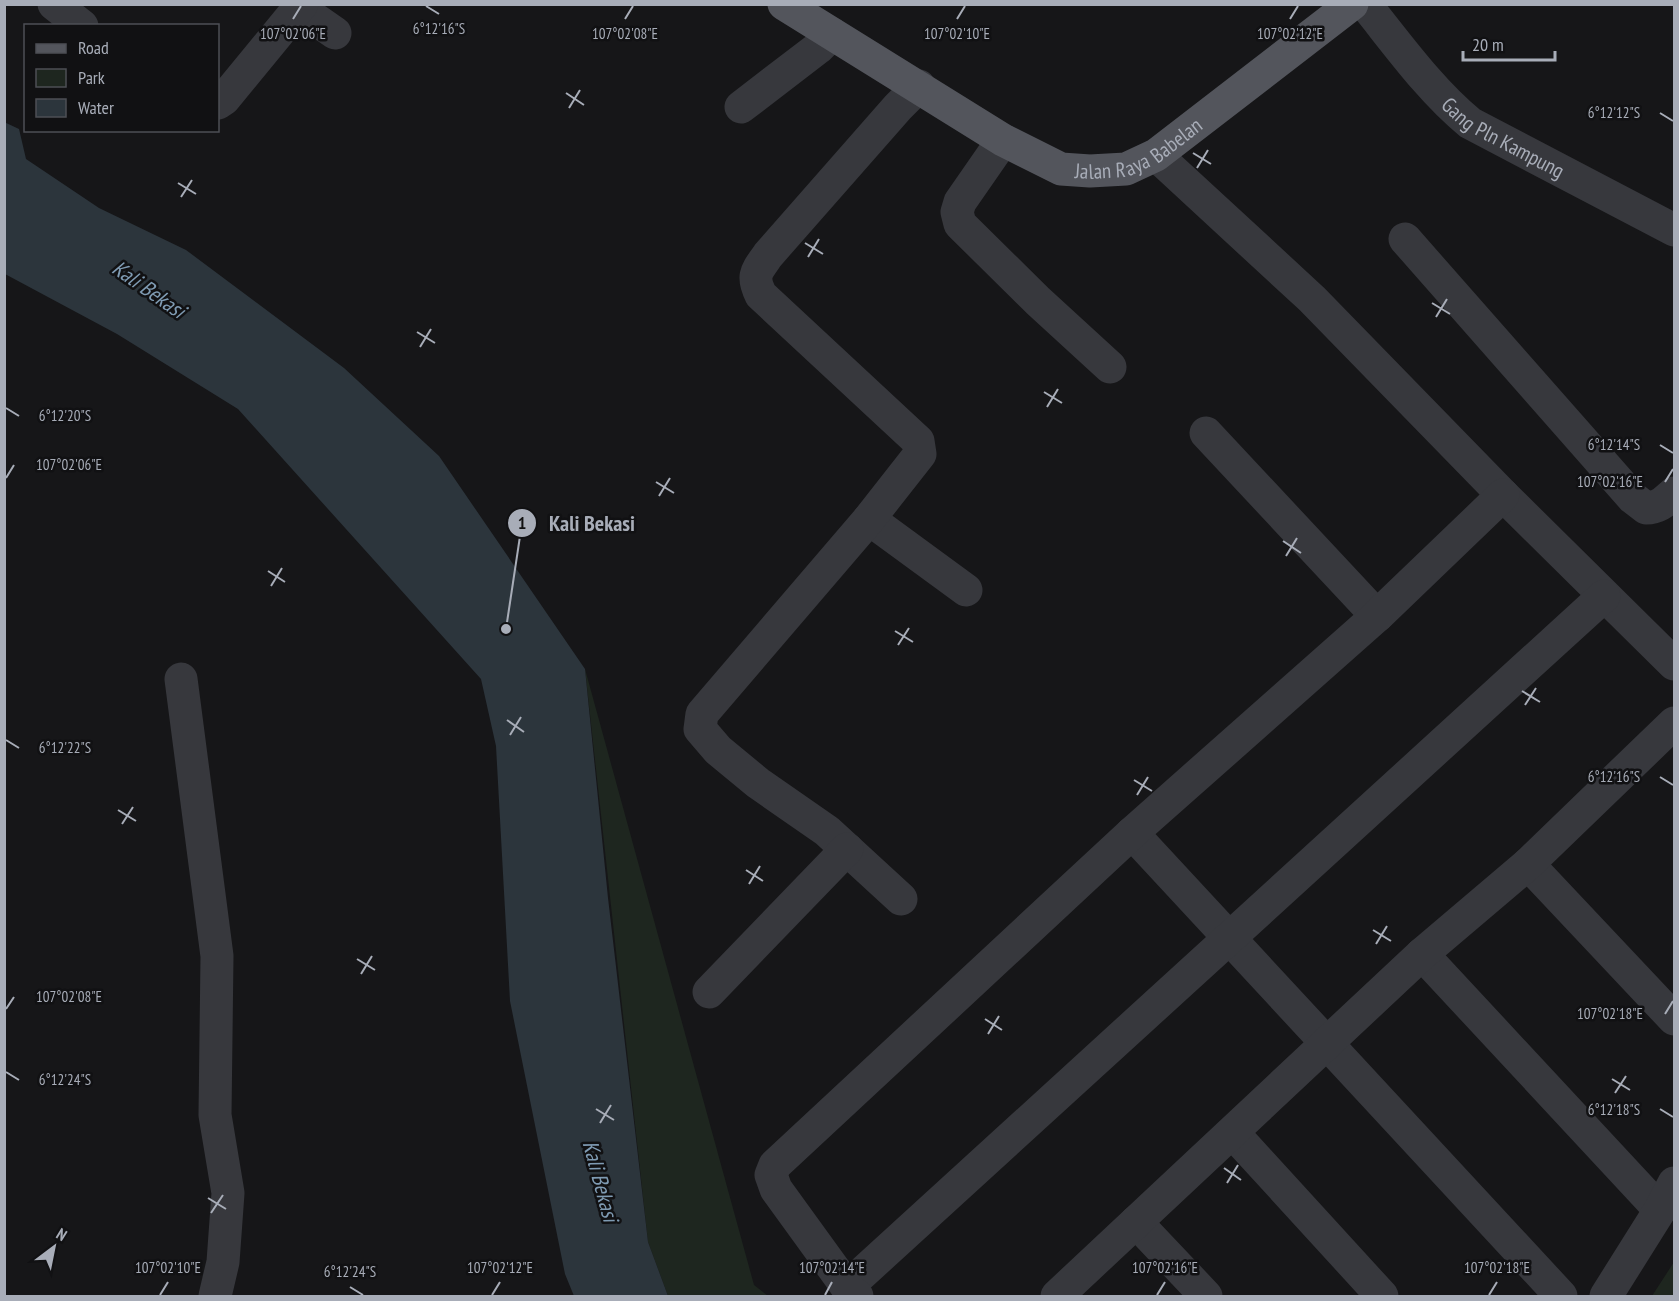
<svg xmlns="http://www.w3.org/2000/svg" width="1679" height="1301" viewBox="0 0 1679 1301" font-family="'PT Sans Narrow',sans-serif">
<style>
.green{fill:#1e261f}
.water{fill:#2c353c}
.lines{fill:none;stroke-linecap:round;stroke-linejoin:round}
.minor{stroke:#37383d;stroke-width:33}
.major{stroke:#53555c;stroke-width:33}
.ticks{fill:none;stroke:#a8adb8;stroke-width:2}
.labels{text-anchor:middle;dominant-baseline:central;stroke-width:5;stroke-linejoin:round;paint-order:stroke}
.street-label{font-size:21px;fill:#a8adb8;stroke:#111113}
.water-label{font-size:22px;font-style:italic;fill:#7f9bb3;stroke:#111113}
.ticks-label{font-size:15px;text-anchor:middle;fill:#a8adb8;stroke:#111113;stroke-width:5;stroke-linejoin:round;paint-order:stroke}
.leader{fill:none;stroke:#a8adb8;stroke-width:2}
.callout-dot{fill:#a8adb8;stroke:#111113;stroke-width:2}
.mark-label{font-size:18px;text-anchor:middle;font-weight:bold;fill:#111}
.callout-label{font-size:22px;text-anchor:middle;font-weight:bold;fill:#a8adb8;stroke:#111113;stroke-width:5;stroke-linejoin:round;paint-order:stroke}
</style>
<rect width="100%" height="100%" fill="#161618"/>
<!-- green -->
<path class="green" d="M585,669L754,1285L768,1296H668L648,1242Z
M1674,1262V1296H1652Z"/>
<!-- water -->
<path class="water" d="M4,122L19,129L26,159L99,208L186,250L344,368L439,456L585,669L608,898L648,1242L668,1296H574L565,1274L510,1001L496,746L481,679L238,409L117,334L5,274Z"/>
<g class="lines">
<!-- minor -->
<g class="minor">
<path d="M54,4L82,26"/>
<path id="s1" d="M1365,4C1398,45 1430,90 1470,123L1674,230"/>
<path d="M299,8L335,33"/>
<path d="M218,103L224,99L302,4"/>
<path d="M741,107L818,48L832,34"/>
<path d="M1003,140L960,202L957,212L960,224L1038,301L1110,367"/>
<path d="M1156,155L1312,299L1503,495L1674,664"/>
<path d="M1405,239L1633,498L1646,508C1659,508 1665,501 1674,493"/>
<path d="M1206,433L1377,616"/>
<path d="M869,519L966,590"/>
<path d="M181,679L217,956L215,1115L228,1193L223,1262L215,1296"/>
<path d="M1132,833L1561,1296"/>
<path d="M1528,864L1674,1019"/>
<path d="M901,899L827,831L758,783L718,750L700,729L702,714L869,519L920,454L918,441L761,295C751,275 757,271 768,255L898,107L919,86"/>
<path d="M1422,954L1660,1210"/>
<path d="M709,992L847,849"/>
<path d="M1233,1133L1382,1296"/>
<path d="M1136,1222L1206,1296"/>
<path d="M847,1287L1604,596"/>
<path d="M857,1296L847,1287L776,1189L771,1175L775,1165L1132,833L1377,616L1503,495"/>
<path d="M1057,1296L1422,954L1528,864L1674,723"/>
<path d="M1606,1296L1660,1210L1674,1183"/>
</g>
<!-- major -->
<path class="major" id="s2" d="M784,4L1003,140L1061,169L1090,171L1126,169L1156,155L1352,4"/>
</g>
<!-- ticks -->
<path class="ticks" d="M426,6L439,14M293,19L301,6M625,19L633,6M957,19L965,6M1290,19L1298,6M566,93L584,105M569,108L580,90M1660,113L1673,121M1193,153L1211,164M1197,168L1208,150M178,183L196,194M181,197L192,180M805,243L823,254M808,257L819,239M1432,303L1450,314M1436,317L1447,299M417,332L435,343M420,347L431,329M1044,392L1062,403M1047,407L1058,389M6,408L19,416M1660,445L1673,453M6,478L14,465M656,482L674,493M1665,482L1673,469M659,496L670,478M1283,541L1301,553M1286,556L1297,538M268,571L285,582M271,586L282,568M895,631L913,642M898,645L909,628M1522,691L1540,702M1525,705L1536,688M507,720L524,732M510,735L521,717M6,740L19,748M1660,777L1673,785M1134,780L1152,791M1137,795L1148,777M118,810L136,821M122,824L133,807M746,870L763,881M749,884L760,866M1373,930L1391,941M1376,944L1387,926M357,959L375,970M361,974L372,956M6,1009L14,997M1665,1014L1673,1001M985,1019L1002,1030M988,1034L999,1016M6,1072L19,1080M1612,1079L1630,1090M1615,1093L1626,1076M596,1109L614,1120M1660,1109L1673,1117M600,1123L611,1105M1224,1168L1241,1180M1227,1183L1238,1165M208,1198L226,1209M211,1213L223,1195M350,1287L363,1295M160,1295L168,1282M492,1295L500,1282M825,1295L832,1282M1157,1295L1165,1282M1489,1295L1497,1282"/>
<g class="labels">
<!-- street labels -->
<g class="street-label">
<text stroke="none"><textPath href="#s1" startOffset="195">Gang Pln Kampung</textPath></text>
<text stroke="none"><textPath href="#s2" startOffset="406">Jalan Raya Babelan</textPath></text>
</g>
<!-- water labels -->
<g class="water-label">
<text transform="translate(149 289) rotate(35)">Kali Bekasi</text>
<text transform="translate(601 1181) rotate(75)">Kali Bekasi</text>
</g>
</g>
<g class="ticks-label">
<text x="439" y="34">6°12'16"S</text>
<text x="293" y="39">107°02'06"E</text>
<text x="625" y="39">107°02'08"E</text>
<text x="957" y="39">107°02'10"E</text>
<text x="1290" y="39">107°02'12"E</text>
<text x="1614" y="118">6°12'12"S</text>
<text x="65" y="421">6°12'20"S</text>
<text x="1614" y="450">6°12'14"S</text>
<text x="69" y="470">107°02'06"E</text>
<text x="1610" y="487">107°02'16"E</text>
<text x="65" y="753">6°12'22"S</text>
<text x="1614" y="782">6°12'16"S</text>
<text x="69" y="1002">107°02'08"E</text>
<text x="1610" y="1019">107°02'18"E</text>
<text x="65" y="1085">6°12'24"S</text>
<text x="1614" y="1115">6°12'18"S</text>
<text x="168" y="1273">107°02'10"E</text>
<text x="500" y="1273">107°02'12"E</text>
<text x="832" y="1273">107°02'14"E</text>
<text x="1165" y="1273">107°02'16"E</text>
<text x="1497" y="1273">107°02'18"E</text>
<text x="350" y="1277">6°12'24"S</text>
</g>
<!-- callouts -->
<path class="leader" d="M506 629L522 523"/>
<g class="callout-dot">
<circle cx="506" cy="629" r="6"/>
<circle cx="522" cy="523" r="15"/>
</g>
<g class="mark-label">
<text x="522" y="529">1</text>
</g>
<g class="callout-label">
<text x="592" y="531">Kali Bekasi</text>
</g>
<!-- border -->
<rect width="1679" height="1301" fill="none" stroke="#a8adb8" stroke-width="12"/>
<!-- legend -->
<rect x="24" y="24" width="195" height="108" fill="#111113" stroke="#4d4f55" stroke-width="1.5"/>
<rect x="36" y="44" width="30" height="9" fill="#53555c" stroke="#4d4f55" stroke-width="1.5"/>
<text x="78" y="54" font-size="18" fill="#a8adb8">Road</text>
<rect x="36" y="69" width="30" height="18" fill="#1e261f" stroke="#4d4f55" stroke-width="1.5"/>
<text x="78" y="84" font-size="18" fill="#a8adb8">Park</text>
<rect x="36" y="99" width="30" height="18" fill="#2c353c" stroke="#4d4f55" stroke-width="1.5"/>
<text x="78" y="114" font-size="18" fill="#a8adb8">Water</text>
<!-- north arrow -->
<g transform="translate(54 1247) rotate(32)" stroke="#111113" stroke-width="4.5" paint-order="stroke">
<path d="M0-4.5L10 22L0 15L-10 22Z" fill="#a8adb8"/>
<text y="-9" font-size="16" font-weight="bold" text-anchor="middle" fill="#a8adb8">N</text>
</g>
<!-- scale -->
<path d="M1463 51v9h92v-9" fill="none" stroke="#a8adb8" stroke-width="3"/>
<text x="1472" y="51" font-size="18" fill="#a8adb8" stroke="#111113" stroke-width="4.5" paint-order="stroke">20 m</text>
</svg>
